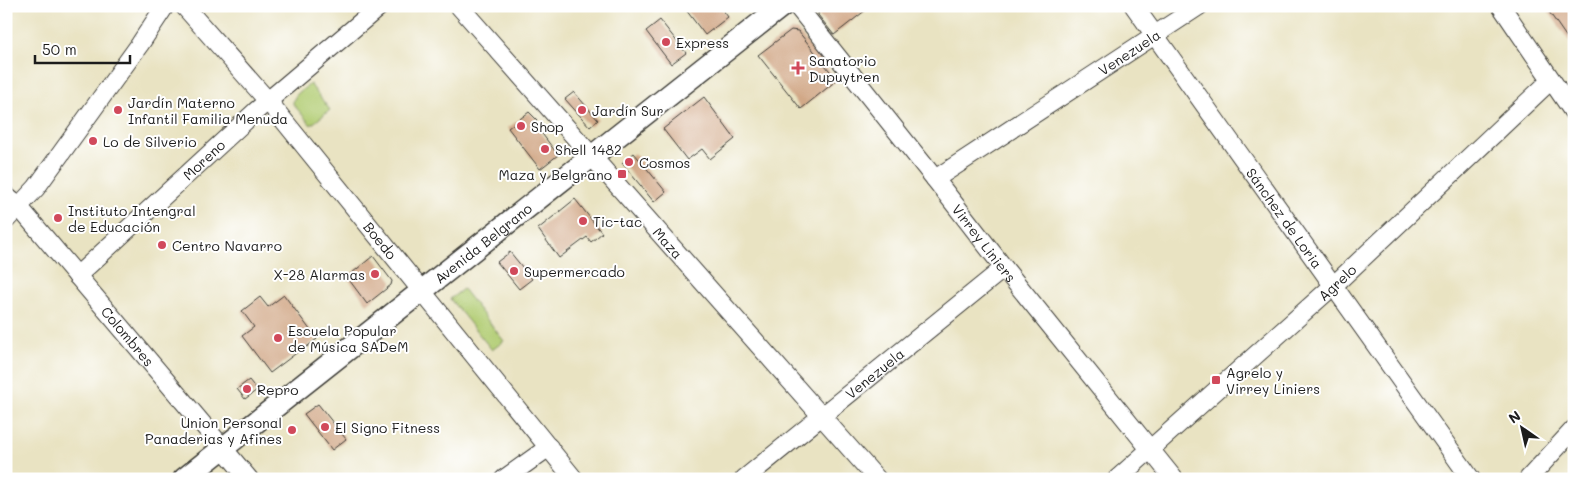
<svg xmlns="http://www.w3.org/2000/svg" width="1580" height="485" viewBox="0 0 1580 485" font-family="Mali,sans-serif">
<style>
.green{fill:#b1cc72;stroke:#667447}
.building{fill:#d1a887}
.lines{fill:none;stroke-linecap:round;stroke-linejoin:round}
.minor-casing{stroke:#3b3a35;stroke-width:20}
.major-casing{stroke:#3b3a35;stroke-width:24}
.minor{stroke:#fff;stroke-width:18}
.major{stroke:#fff;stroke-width:21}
.poi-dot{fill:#d1495b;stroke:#fff;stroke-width:2}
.labels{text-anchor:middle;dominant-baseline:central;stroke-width:4;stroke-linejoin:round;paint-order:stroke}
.poi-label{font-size:14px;fill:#1c1c1c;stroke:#fff;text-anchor:start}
.street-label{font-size:14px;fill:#1c1c1c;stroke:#fff}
</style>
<rect width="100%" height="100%" fill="#fff"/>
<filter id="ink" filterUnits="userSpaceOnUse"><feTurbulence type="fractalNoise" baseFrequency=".02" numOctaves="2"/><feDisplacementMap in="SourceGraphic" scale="10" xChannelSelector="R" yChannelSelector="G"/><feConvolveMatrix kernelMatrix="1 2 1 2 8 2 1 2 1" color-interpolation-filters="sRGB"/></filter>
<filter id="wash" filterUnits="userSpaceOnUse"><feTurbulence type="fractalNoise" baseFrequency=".0096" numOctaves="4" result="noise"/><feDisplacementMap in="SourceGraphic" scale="20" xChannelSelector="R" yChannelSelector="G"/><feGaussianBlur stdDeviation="1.12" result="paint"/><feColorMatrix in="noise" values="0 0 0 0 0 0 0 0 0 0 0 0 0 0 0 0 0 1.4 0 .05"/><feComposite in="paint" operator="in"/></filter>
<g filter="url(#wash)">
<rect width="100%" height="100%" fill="#e9e3c2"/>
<!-- green -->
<path class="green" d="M310,84L330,110L311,125L293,104C293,94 303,90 310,84Z
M463,289L504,341L492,350L450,299Z"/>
<g id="blocks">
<!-- building -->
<path class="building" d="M683,6H720L728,17L705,35Z
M819,6H871L834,35L818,15Z
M1545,6H1574V48Z
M660,20L686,53L671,64L646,31Z
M791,30L798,31L837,80L801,109L758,55Z
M574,92L598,120L590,127L565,99Z
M704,97L735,139L710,159L702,149L687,160L663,129Z
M529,112L537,120L534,123L558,155L540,169L508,128Z
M634,153L666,192L654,202L622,163Z
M575,199L602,233L591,242L587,237L559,258L538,229Z
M510,252L532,279L519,289L497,262Z
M373,256L392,281L391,285L367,304L347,277Z
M284,295L317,339L304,349L303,348L270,373L242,336L254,327L242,311L260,297L268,307Z
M249,380L257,390L245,399L237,389Z
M318,404L346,439L332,450L304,414Z"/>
</g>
</g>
<g filter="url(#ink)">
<use href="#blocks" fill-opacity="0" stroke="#3b3a35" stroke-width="1"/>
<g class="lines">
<!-- minor casing -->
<g class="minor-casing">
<g id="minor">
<path id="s1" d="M184,6L268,101L574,479"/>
<path id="s2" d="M459,6L877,479"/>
<path id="s3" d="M797,6L935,179L1004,268L1174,479"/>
<path id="s4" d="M1134,6L1471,479"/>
<path d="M1501,6L1574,113"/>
<path id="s5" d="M935,179L1199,6"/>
<path id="s6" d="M6,196L19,207L249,479"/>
<path d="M6,220L36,188L140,44L165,6"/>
<path id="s7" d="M77,276L256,111L380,6"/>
<path d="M504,479L549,447"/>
<path id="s8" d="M744,479L1004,268"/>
<path id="s9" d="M1117,479L1333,286L1551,80"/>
<path d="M1528,479L1574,429"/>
</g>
</g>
<!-- major casing -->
<g class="major-casing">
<g id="major">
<path id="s10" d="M184,479L782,6"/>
</g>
</g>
<!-- minor -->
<use href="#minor" class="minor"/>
<!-- major -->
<use href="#major" class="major"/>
</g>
</g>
<!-- markers -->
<g class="poi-dot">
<circle cx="666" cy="42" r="5"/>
<path d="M795.5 60.5h5v5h5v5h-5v5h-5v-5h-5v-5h5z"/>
<circle cx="118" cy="110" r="5"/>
<circle cx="582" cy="110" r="5"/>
<circle cx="521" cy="126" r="5"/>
<circle cx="93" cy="141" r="5"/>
<circle cx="545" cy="149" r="5"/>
<circle cx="629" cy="162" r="5"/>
<rect x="617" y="169" width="10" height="10" rx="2.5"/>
<circle cx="58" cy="218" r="5"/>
<circle cx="583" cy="221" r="5"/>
<circle cx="162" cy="245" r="5"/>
<circle cx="514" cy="271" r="5"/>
<circle cx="375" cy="274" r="5"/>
<circle cx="278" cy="338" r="5"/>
<rect x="1211" y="375" width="10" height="10" rx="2.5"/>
<circle cx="247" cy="389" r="5"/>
<circle cx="325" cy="427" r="5"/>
<circle cx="292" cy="430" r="5"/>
</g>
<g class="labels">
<!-- poi labels -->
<g class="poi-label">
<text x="676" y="42">Express</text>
<text x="809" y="60">Sanatorio<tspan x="809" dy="16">Dupuytren</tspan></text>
<text x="128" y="102">Jardín Materno<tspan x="128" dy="16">Infantil Familia Menuda</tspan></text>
<text x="592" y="110">Jardín Sur</text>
<text x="531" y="126">Shop</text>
<text x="103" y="141">Lo de Silverio</text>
<text x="555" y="149">Shell 1482</text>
<text x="639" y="162">Cosmos</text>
<text x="612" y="174" text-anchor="end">Maza y Belgrano</text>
<text x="68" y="210">Instituto Intengral<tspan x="68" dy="16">de Educación</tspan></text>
<text x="593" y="221">Tic-tac</text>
<text x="172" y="245">Centro Navarro</text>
<text x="524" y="271">Supermercado</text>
<text x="365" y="274" text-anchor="end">X-28 Alarmas</text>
<text x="288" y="330">Escuela Popular<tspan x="288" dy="16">de Música SADeM</tspan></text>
<text x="1226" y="372">Agrelo y<tspan x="1226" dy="16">Virrey Liniers</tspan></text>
<text x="257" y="389">Repro</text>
<text x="282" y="422" text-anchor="end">Union Personal<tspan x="282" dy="16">Panaderias y Afines</tspan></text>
<text x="335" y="427">El Signo Fitness</text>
</g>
<!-- street labels -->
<g class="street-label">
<text stroke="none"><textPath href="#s5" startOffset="232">Venezuela</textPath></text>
<text stroke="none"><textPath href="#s7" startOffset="172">Moreno</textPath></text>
<text stroke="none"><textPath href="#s4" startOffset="260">Sánchez de Loria</textPath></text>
<text stroke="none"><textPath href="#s1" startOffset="306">Boedo</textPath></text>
<text stroke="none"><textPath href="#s10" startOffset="381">Avenida Belgrano</textPath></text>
<text stroke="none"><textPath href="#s2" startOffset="316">Maza</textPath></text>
<text stroke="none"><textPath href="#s3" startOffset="302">Virrey Liniers</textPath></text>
<text stroke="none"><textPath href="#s9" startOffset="295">Agrelo</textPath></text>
<text stroke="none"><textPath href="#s6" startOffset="186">Colombres</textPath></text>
<text stroke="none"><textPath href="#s8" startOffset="168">Venezuela</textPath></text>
</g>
</g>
<!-- margin -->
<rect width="1580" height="485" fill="none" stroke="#fff" stroke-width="25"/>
<!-- north arrow -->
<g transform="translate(1522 428) rotate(326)" stroke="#ffffff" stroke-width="4" paint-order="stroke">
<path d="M0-4L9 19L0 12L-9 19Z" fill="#1c1c1c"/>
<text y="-8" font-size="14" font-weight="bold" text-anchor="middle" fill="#1c1c1c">N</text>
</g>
<!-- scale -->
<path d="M35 55v8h95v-8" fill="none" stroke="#1c1c1c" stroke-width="2.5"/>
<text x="42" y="55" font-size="15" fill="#1c1c1c" stroke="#ffffff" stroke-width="4" paint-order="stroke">50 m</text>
</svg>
